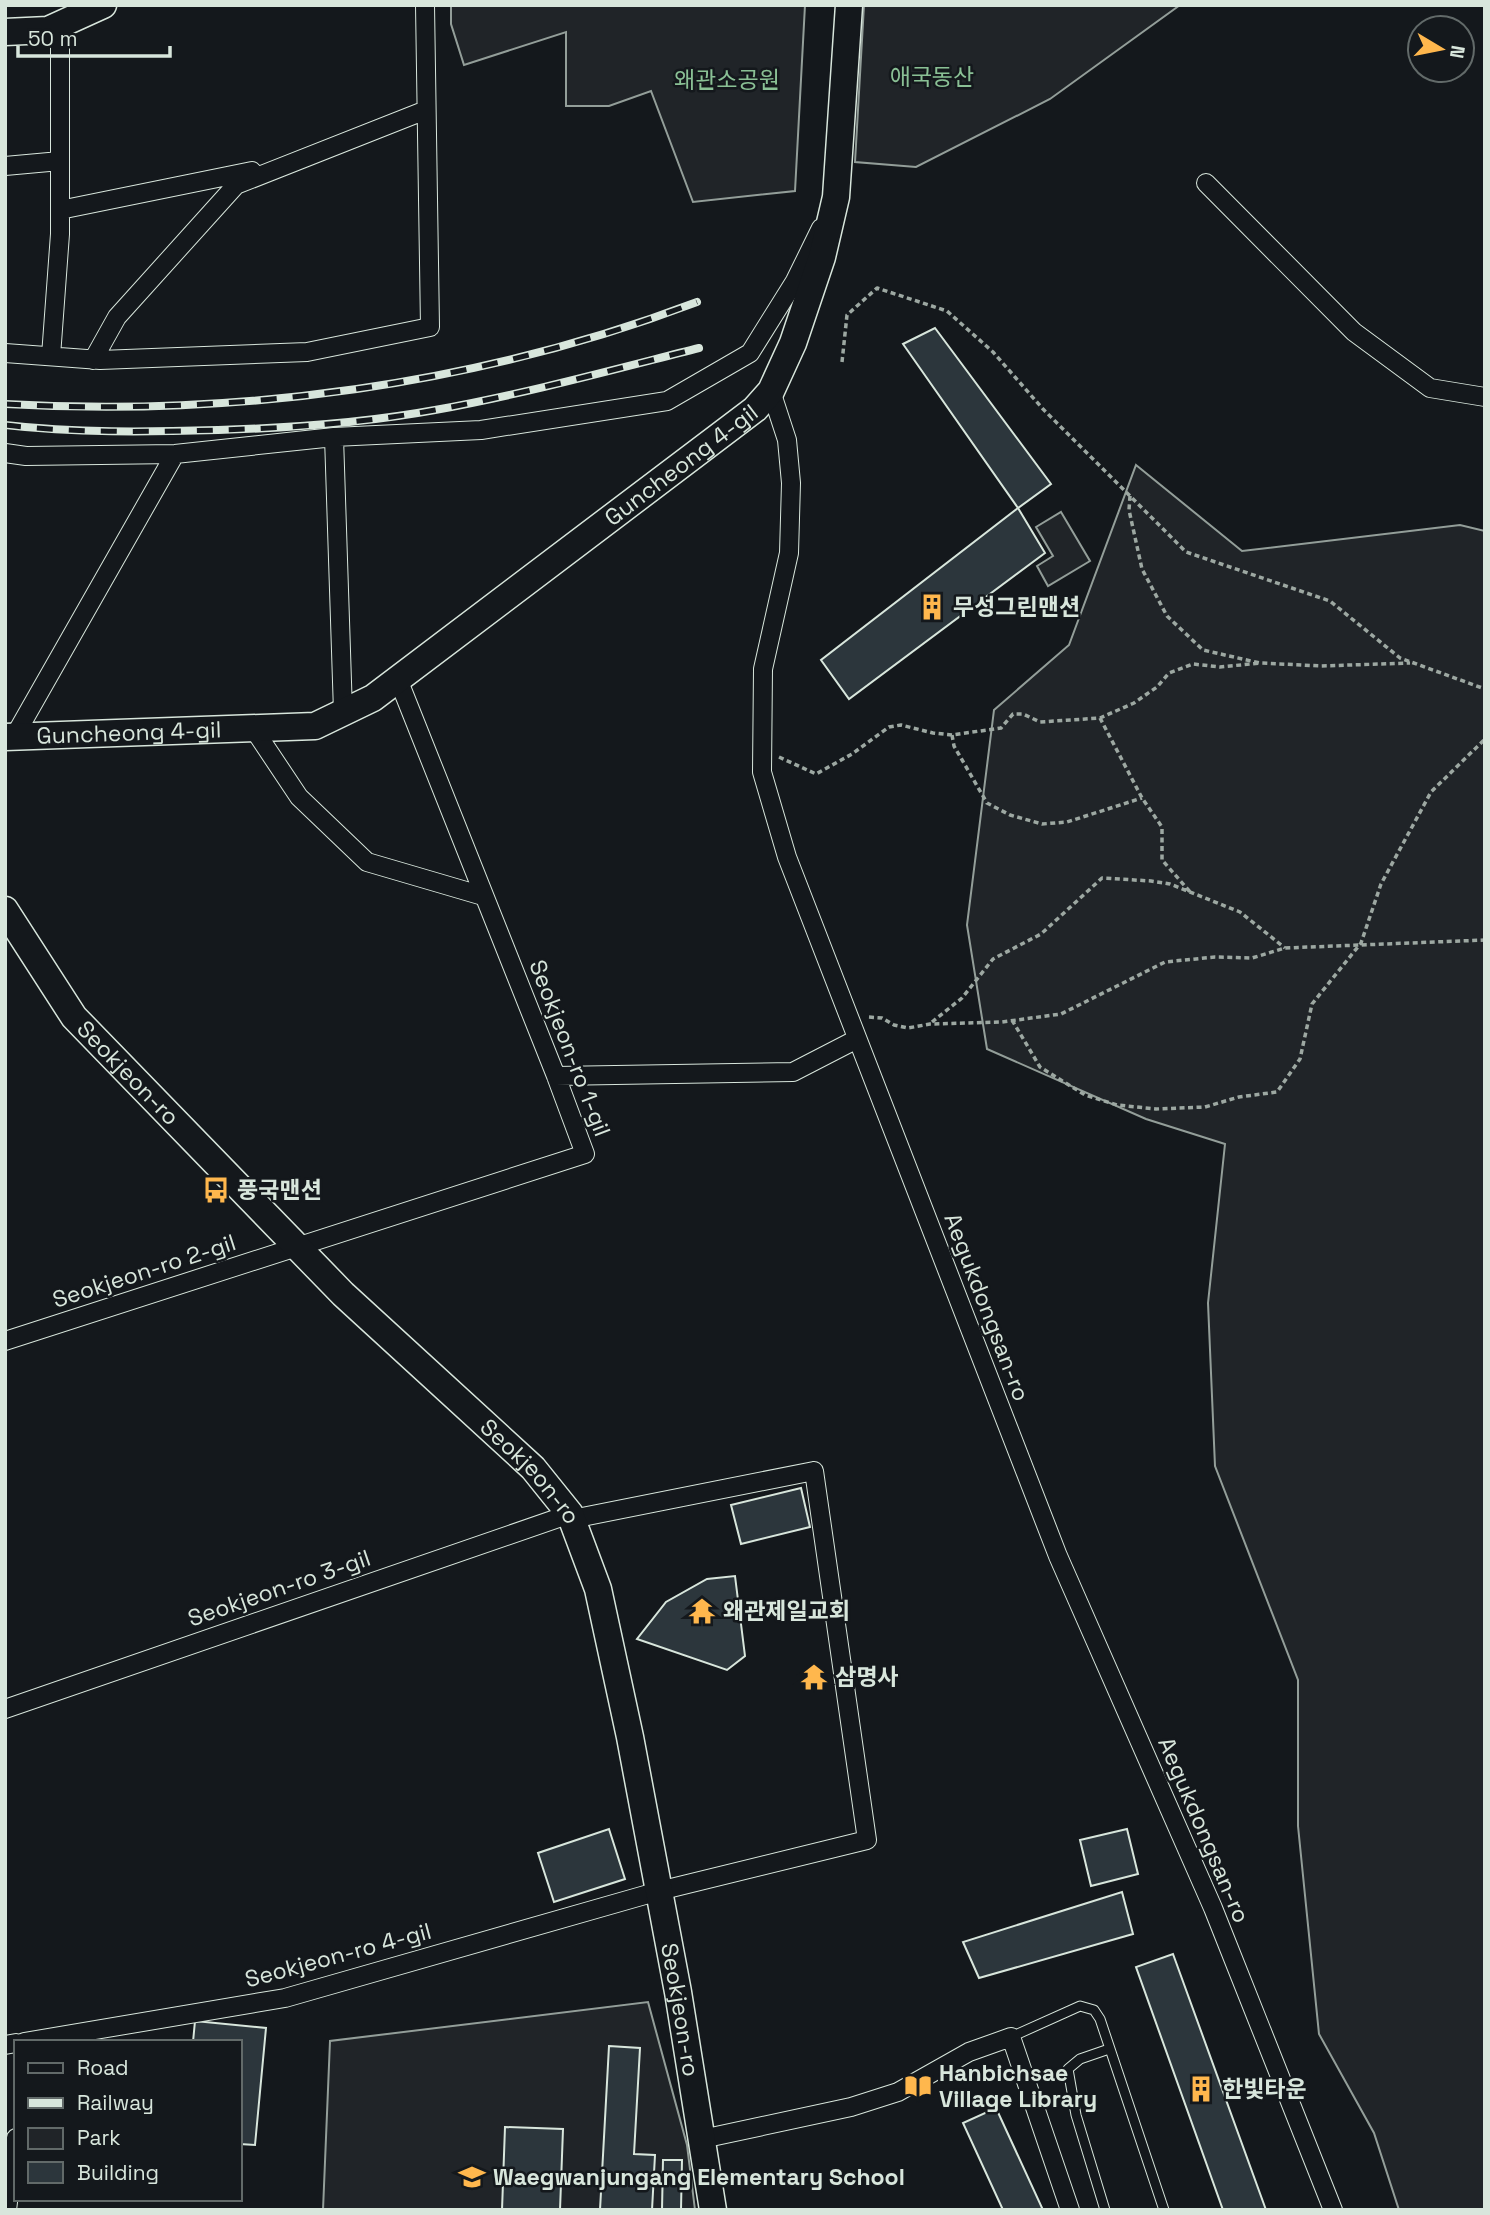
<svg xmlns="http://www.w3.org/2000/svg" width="1490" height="2215" viewBox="0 0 1490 2215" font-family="'Space Grotesk','Noto Sans KR',sans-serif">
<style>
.green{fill:#202428;stroke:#939e99;stroke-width:2}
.building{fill:#2c363c;stroke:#d8e6dc;stroke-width:2}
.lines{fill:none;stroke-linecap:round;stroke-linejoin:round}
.lane-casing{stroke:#d8e6dc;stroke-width:11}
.street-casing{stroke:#d8e6dc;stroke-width:20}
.secondary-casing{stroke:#d8e6dc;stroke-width:29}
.path{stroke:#9da8a2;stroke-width:3.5;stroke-dasharray:5 3.5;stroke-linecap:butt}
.lane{stroke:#14181c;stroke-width:9}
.street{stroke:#14181c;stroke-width:18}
.secondary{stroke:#14181c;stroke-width:26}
.rail-casing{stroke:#d8e6dc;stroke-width:8}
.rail{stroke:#14181c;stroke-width:5;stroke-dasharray:16;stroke-linecap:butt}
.labels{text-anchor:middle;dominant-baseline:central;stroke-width:5;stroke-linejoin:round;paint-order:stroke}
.park-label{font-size:23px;fill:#8ac095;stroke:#14181c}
.street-label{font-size:23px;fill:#d8e6dc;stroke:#14181c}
.poi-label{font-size:23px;font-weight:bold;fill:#d8e6dc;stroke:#14181c;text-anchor:start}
</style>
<rect width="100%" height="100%" fill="#14181c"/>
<!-- green -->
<path class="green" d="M451,5H805L795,191L693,202L651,91L609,106H566V32L464,65L451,24Z
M864,5H1180L1050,99L916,167L855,162Z
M1136,465L1242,551L1460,525L1485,531V2210H1399L1374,2133L1319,2034L1298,1826V1680L1215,1466L1208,1303L1225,1144L1146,1119L987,1049L967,925L994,710L1069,645Z
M1061,512L1090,561L1048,586L1037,566L1053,556L1036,527Z
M648,2002L687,2145L695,2210H323L330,2041Z"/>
<!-- building -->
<path class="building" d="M935,328L1051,484L1018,508L903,344Z
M1018,508L1045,553L849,699L821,660Z
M801,1488L810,1527L741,1544L731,1505Z
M735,1576L745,1656L727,1670L637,1639L666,1602L707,1579Z
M609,1829L625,1879L554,1902L538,1853Z
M1127,1829L1138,1874L1091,1886L1080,1840Z
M1122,1892L1133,1934L979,1978L963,1942Z
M1173,1954L1266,2210H1223L1136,1967Z
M195,2021L266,2028L255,2145L240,2144V2042H193Z
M609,2046L640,2048L634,2154L655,2155L652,2210H600Z
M996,2108L1043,2210H1003L963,2123Z
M505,2127L563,2129L560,2210H502Z
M663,2160H682L681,2210H662Z"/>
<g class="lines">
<!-- lane casing -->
<g class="lane-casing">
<path id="lane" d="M1011,2037L1080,2006L1094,2010L1100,2019L1164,2210
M1105,2210L1076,2115L1068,2069L1080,2059L1109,2049"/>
</g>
<!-- street casing -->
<g class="street-casing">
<path id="street" d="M5,166L60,161
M1206,183L1354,332L1430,388L1485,397
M60,210L252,171
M5,353L100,360L307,352L430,327L425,5
M51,356L60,234V25
M93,360L117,317L236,185L426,110
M771,391L787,440L791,483L789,553L763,669L762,772L787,857L1058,1556L1213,1908L1333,2210
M334,437L343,712
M5,453L26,456L175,454L334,437L481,430L667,401L750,353L795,281L821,228
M253,728L299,797L367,862L483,896
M14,737L175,454
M556,1076L793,1072L857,1039
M5,1341L585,1154L556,1076L398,679
M5,1709L570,1514
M24,2042L285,1998L659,1891L867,1840L814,1471L572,1519
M5,2045L16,2043
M702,2139L851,2107L898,2092L969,2052L1011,2037L1070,2210
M7,2210L16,2138"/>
</g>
<!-- secondary casing -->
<g class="secondary-casing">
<g id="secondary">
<path d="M5,32L48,30L103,5"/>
<path id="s1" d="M5,737L315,726L373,698L755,409L771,391L793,343L822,257L836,197L849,5"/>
<path id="s2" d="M5,910L74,1017L343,1294L533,1468L570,1514L598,1589L630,1737L678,1992L713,2210"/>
</g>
</g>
<!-- path -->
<path class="path" d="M842,362L847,315L877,288L947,311L993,352L1043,409L1186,552L1330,601L1400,658L1485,689
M1130,496L1129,510L1142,569L1167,616L1203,650L1260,663L1321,666L1410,663
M1100,718L1142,798L1162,827V860L1191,893
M952,735L954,746L987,803L1010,815L1042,824L1067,822L1142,798
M779,757L816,774L852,754L889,727L901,725L933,733L952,735L1001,728L1013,714H1023L1040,722L1100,718L1134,703L1157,687L1169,673L1193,664L1220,667L1260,663
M869,1017L882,1018L894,1025L908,1028L930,1024L1002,1022L1061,1014L1165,962L1215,957L1252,958L1285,948L1485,940
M1012,1020L1040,1067L1085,1095L1117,1105L1156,1109L1205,1107L1239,1097L1277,1092L1300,1059L1312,1004L1361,943L1381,884L1431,792L1485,739
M932,1022L962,998L993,959L1041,934L1102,878L1151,881L1170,884L1240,912L1285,948"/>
<!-- lane -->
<use href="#lane" class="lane"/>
<!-- street -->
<use href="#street" class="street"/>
<!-- secondary -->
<use href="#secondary" class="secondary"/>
<!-- rail casing -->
<g class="rail-casing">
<path id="rail" d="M5,404C239,417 478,385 697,302
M5,425C75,433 148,432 218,430C290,428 364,423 435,410C524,394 612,370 699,348"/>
</g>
<!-- rail -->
<use href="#rail" class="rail"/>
</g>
<!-- icons -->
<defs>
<g id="building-bare" transform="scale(2.1)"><path d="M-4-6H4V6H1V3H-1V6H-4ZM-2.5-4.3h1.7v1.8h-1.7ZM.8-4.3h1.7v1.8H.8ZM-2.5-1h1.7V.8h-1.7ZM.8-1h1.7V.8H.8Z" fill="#ffb74d" stroke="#14181c" stroke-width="2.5" paint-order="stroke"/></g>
<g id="bus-bare" transform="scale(2.1)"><path d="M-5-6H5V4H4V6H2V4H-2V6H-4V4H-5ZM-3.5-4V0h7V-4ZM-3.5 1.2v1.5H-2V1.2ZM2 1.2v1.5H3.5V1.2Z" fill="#ffb74d" stroke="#14181c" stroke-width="2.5" paint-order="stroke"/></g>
<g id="temple-bare" transform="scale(2.1)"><path d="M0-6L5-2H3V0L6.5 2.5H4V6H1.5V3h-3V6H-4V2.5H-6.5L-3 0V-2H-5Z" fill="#ffb74d" stroke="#14181c" stroke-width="2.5" paint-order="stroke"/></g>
<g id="library-bare" transform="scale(2.1)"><path d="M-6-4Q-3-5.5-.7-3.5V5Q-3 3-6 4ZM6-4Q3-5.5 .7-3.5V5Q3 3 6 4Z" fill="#ffb74d" stroke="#14181c" stroke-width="2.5" paint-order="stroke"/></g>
<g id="school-bare" transform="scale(2.1)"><path d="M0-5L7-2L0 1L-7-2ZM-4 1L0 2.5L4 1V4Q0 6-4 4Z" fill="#ffb74d" stroke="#14181c" stroke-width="2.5" paint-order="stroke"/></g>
</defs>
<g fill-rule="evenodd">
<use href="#building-bare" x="932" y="607"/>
<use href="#bus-bare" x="216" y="1190"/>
<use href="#temple-bare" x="702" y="1611"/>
<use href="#temple-bare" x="814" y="1677"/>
<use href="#library-bare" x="918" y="2086"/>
<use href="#building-bare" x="1201" y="2089"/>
<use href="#school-bare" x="472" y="2177"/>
</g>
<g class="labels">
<!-- park labels -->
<g class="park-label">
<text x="932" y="77">애국동산</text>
<text x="727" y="80">왜관소공원</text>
</g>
<!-- street labels -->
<g class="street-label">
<text stroke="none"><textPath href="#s1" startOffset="761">Guncheong 4-gil</textPath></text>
<text stroke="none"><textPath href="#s1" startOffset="124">Guncheong 4-gil</textPath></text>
<text transform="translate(570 1048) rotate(69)">Seokjeon-ro 1-gil</text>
<text stroke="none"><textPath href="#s2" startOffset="205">Seokjeon-ro</textPath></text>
<text transform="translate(144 1271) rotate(-18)">Seokjeon-ro 2-gil</text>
<text transform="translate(987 1307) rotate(69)">Aegukdongsan-ro</text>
<text stroke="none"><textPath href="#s2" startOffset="772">Seokjeon-ro</textPath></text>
<text transform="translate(279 1588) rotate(-19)">Seokjeon-ro 3-gil</text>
<text transform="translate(1204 1830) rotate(67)">Aegukdongsan-ro</text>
<text transform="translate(338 1955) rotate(-15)">Seokjeon-ro 4-gil</text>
<text stroke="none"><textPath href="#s2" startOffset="1339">Seokjeon-ro</textPath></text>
</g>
<!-- poi labels -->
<g class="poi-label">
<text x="953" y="607">무성그린맨션</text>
<text x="237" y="1190">풍국맨션</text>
<text x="723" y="1611">왜관제일교회</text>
<text x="835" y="1677">삼명사</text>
<text x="939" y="2073">Hanbichsae<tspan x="939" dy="26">Village Library</tspan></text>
<text x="1222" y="2089">한빛타운</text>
<text x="493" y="2177">Waegwanjungang Elementary School</text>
</g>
</g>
<!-- border -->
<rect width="1490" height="2215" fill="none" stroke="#d8e6dc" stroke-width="14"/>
<!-- legend -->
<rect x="14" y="2040" width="228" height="161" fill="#14181c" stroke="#626a69" stroke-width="2"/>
<rect x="28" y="2063" width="35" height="10" fill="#14181c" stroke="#626a69" stroke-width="2"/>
<text x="77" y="2075" font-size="21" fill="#d8e6dc">Road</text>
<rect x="28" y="2098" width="35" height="10" fill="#d8e6dc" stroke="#626a69" stroke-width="2"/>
<text x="77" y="2110" font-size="21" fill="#d8e6dc">Railway</text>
<rect x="28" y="2128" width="35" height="21" fill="#202428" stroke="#626a69" stroke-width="2"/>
<text x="77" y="2145" font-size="21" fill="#d8e6dc">Park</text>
<rect x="28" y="2162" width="35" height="21" fill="#2c363c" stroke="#626a69" stroke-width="2"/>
<text x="77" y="2180" font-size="21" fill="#d8e6dc">Building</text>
<!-- north arrow -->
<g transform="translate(1441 49) rotate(100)"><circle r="33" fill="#14181c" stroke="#626a69" stroke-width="2"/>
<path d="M0-5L12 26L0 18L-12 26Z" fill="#ffb74d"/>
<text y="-10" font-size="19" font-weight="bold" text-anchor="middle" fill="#d8e6dc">N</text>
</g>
<!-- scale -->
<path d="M18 46v10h152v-10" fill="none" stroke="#d8e6dc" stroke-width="3.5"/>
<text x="28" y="46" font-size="21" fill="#d8e6dc" stroke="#14181c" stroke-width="5" paint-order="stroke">50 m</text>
</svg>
